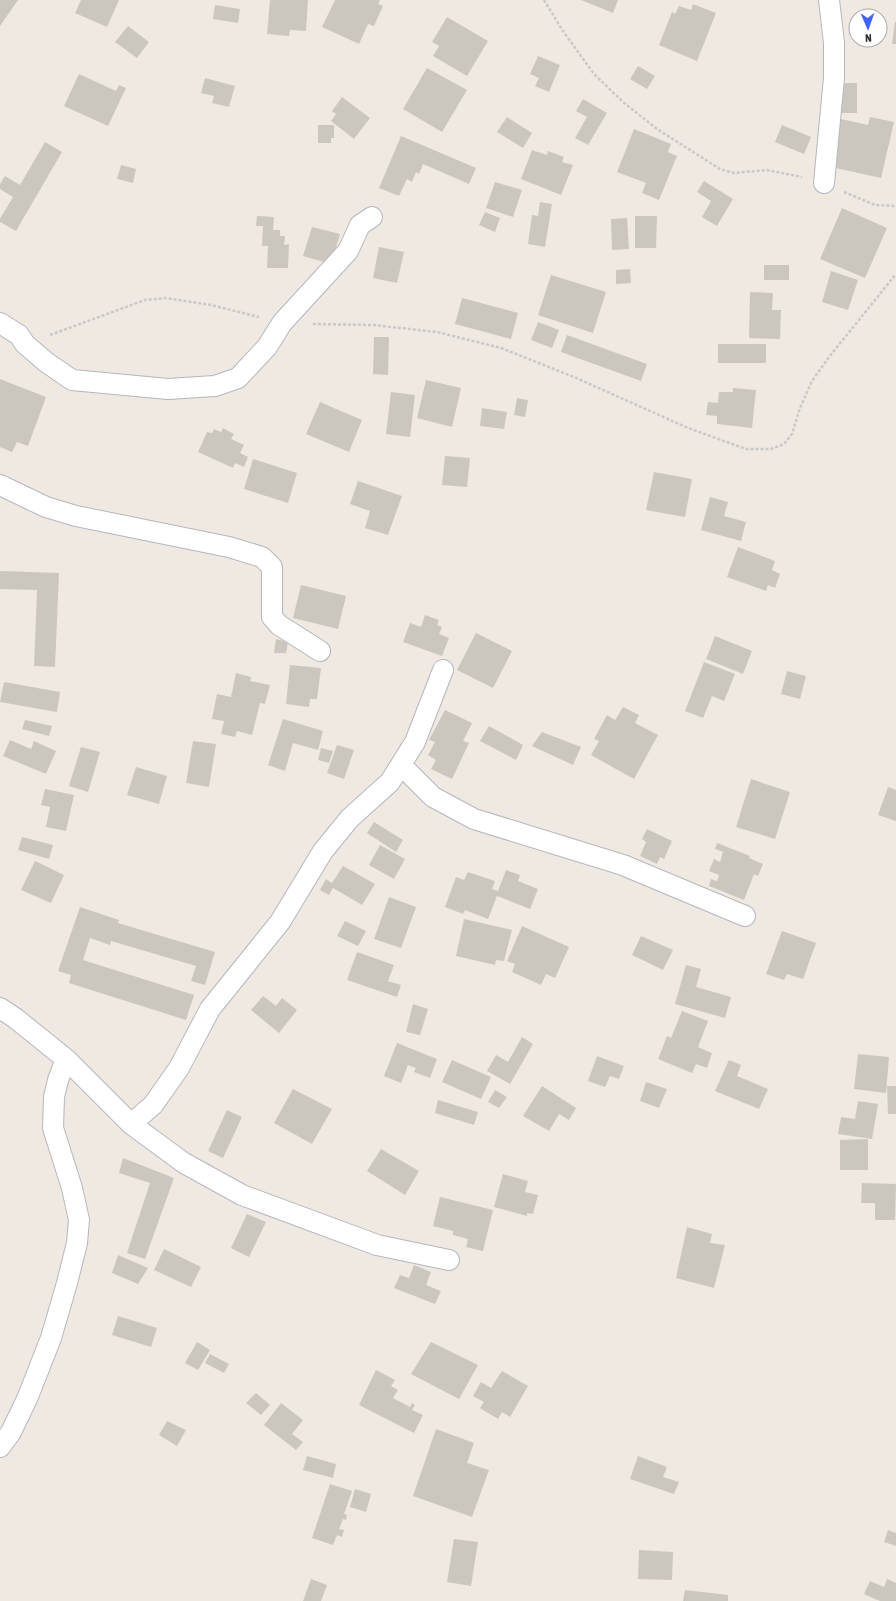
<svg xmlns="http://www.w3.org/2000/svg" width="896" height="1601" viewBox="0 0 896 1601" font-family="'Asap Condensed',sans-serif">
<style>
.building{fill:#cbc7bf}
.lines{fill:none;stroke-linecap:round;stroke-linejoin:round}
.street-casing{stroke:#b4b7c1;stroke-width:22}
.path{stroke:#c9c9c9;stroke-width:2.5;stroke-dasharray:3 2;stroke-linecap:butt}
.street{stroke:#fff;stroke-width:20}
</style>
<rect width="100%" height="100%" fill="#efe9e1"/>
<!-- building -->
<path class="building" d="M0,0H18L0,26Z
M81,0H119L107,27L75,13Z
M270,0H308L306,31L290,30L289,36L267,34Z
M335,0H380L378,4L383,6L374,26L368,24L359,44L322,27Z
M581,0H618L613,13Z
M693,4L716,13L697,61L659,45L672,12L675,14L679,6L691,10Z
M215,5L240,9L238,23L213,19Z
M447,17L488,41L467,76L433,56L439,46L432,42Z
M895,22H896V44H892Z
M128,26L149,42L137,58L115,42Z
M538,56L560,65L549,92L535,86L539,78L530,74Z
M638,66L655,76L647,89L630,79Z
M427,68L467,90L442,132L403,109Z
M79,74L116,91L119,85L126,88L108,126L64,106Z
M205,78L235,86L229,107L212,103L214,96L201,93Z
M840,83H857V113H840Z
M342,97L370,118L354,139L331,121L336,114L332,111Z
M583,99L607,113L588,145L575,138L587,117L576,111Z
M507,117L532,133L523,148L497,132Z
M870,117L894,122L881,178L831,167L841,119L868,125Z
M318,125H334V138H331V143H318Z
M782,125L811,137L804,154L775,142Z
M634,129L671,144L668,152L677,156L659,200L642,193L646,183L617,172Z
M401,136L476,168L469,184L423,164L419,174L416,172L412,182L407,179L399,196L379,188Z
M45,142L62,152L16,231L0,222V219L13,197L0,189V184L5,176L20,185Z
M532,150L547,155L548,151L564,157L562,162L573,165L561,195L521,179Z
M121,165L136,169L133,183L117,179Z
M704,181L733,199L717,226L702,217L711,201L697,192Z
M495,182L522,190L513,217L486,208Z
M540,202L552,204L545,247L528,244L532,215L538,216Z
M842,208L887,228L865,278L820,259Z
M485,212L500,218L495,232L479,225Z
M257,216L274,217L273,230H280V236H285L284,245L289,244L288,268H267L268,246H262L263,226H256Z
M635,216H657L656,248H635Z
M627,218L629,249L612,250L611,219Z
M312,227L340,234L331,264L303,256Z
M379,247L404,252L397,283L373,278Z
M764,265H789V280H764Z
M630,269L631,283L616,284V270Z
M831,271L858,280L848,310L822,302Z
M551,275L606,292L593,333L538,315Z
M750,292L773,293L772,310H781L780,339L749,338Z
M462,298L518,313L511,339L455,324Z
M538,322L559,330L552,348L531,340Z
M567,335L647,364L641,381L561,352Z
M374,337H389L388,375L373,374Z
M718,344H766V363H718Z
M0,379L46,397L28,446L17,442L12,452L0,447Z
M426,380L461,388L452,427L417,418Z
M733,388L756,390L752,428L717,424V416L706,415L708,402L718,403L719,392H733Z
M391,392L415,395L410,437L386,434Z
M517,398L528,400L525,417L514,415Z
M320,402L362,420L349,452L306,434Z
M482,408L507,412L504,429L480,426Z
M223,428L234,434L231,439L244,445L240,453L248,457L244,467L235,463L233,468L198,452L207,432L212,433L214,429L221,432Z
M445,456L470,458L467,487L442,485Z
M253,459L297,473L288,503L244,489Z
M654,472L692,479L685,517L646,510Z
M358,481L402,496L388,535L365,528L370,511L350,504Z
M710,497L728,502L724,516L746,522L741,541L701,530Z
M738,547L775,561L772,570L780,574L775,588L768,585L766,591L727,577Z
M0,571L59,573L55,667L34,666L37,590L0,589Z
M301,585L346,596L338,629L293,618Z
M425,615L439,620L437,625L442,627L439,634L449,638L442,656L403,642L410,623L421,627Z
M476,633L512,651L493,688L457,670Z
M715,636L752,651L743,674L706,659Z
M276,639L288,642L286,653H274Z
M704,662L735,674L724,701L712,696L703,718L685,711Z
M290,665L321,668L317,699H310L309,707L286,704Z
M787,671L806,676L800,699L781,694Z
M236,673L251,677L250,681L270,685L265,704L260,703L252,735L237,731L235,737L221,734L224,721L212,719L217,694L231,697Z
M4,682L60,692L57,712L0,702Z
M623,707L639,715L635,723L658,735L634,779L591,755L599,741L594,739L607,715L615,720Z
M445,710L472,723L463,741L469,743L452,779L431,769L436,760L428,755L435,742L429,740Z
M283,719L323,731L318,750L293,743L285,771L268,765Z
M25,720L52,726L49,736L22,729Z
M489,726L523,745L516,760L480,741Z
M542,732L581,747L573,765L532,746Z
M10,740L31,749L34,741L56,751L46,774L3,756Z
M193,741L216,744L209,787L186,783Z
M337,745L354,750L344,779L327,773Z
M81,747L100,752L88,792L69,786Z
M321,748L333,751L329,763L318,760Z
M136,767L167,776L159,804L127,795Z
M751,779L790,792L775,839L736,827Z
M888,787L896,790V821L878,815Z
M45,789L74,795L66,831L46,827L50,807L41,805Z
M374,822L403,840L396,852L367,833Z
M647,829L672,841L664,859L660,857L657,864L640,856L646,842L642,839Z
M22,837L53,845L49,859L18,850Z
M717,843L750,856L749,858L763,864L758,876L754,874L744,900L709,886L711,879L717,881L719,875L709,871L714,859L720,862L723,852L715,849Z
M380,845L405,859L394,879L369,865Z
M35,861L64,875L51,903L21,890Z
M343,866L375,884L362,905L333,888L329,895L320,890L326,879L332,883Z
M506,870L520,875L518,881L538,889L530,909L497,896L488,919L465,910L463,914L445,907L456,877L464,880L468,872L495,881L492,889L498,891Z
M389,897L416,907L401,948L374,939Z
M80,907L119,920L118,923L215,952L205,985L191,981L196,966L111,941L110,945L90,938L83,960L194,995L186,1020L69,983L71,975L58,971Z
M464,919L512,930L504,961L496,960L495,965L456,956Z
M345,921L366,931L358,946L337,936Z
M522,926L569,947L555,978L546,974L541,985L512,972L515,964L507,961Z
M782,931L816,943L803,979L787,974L784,980L766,974Z
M641,936L673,950L663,970L632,955Z
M357,952L394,965L388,981L401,985L397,997L347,980Z
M686,965L701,969L696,987L731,997L725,1018L675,1004Z
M263,996L276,1006L282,998L297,1010L279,1033L251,1010Z
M413,1004L428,1009L420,1035L406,1032Z
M682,1011L708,1021L698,1047L712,1053L707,1068L696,1064L692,1073L658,1059L667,1036L671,1038Z
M522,1037L533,1044L510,1084L487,1071L496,1055L508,1062Z
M397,1043L437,1059L430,1078L414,1072L416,1068L408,1065L401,1083L384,1076Z
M858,1054L889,1057L886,1093L854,1089Z
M597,1056L624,1066L619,1079L610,1076L605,1087L588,1081Z
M452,1060L491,1077L481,1099L442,1082Z
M729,1060L741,1065L737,1076L768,1089L759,1109L715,1091Z
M646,1082L667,1089L659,1108L640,1101Z
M542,1086L576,1108L569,1120L559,1114L549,1131L523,1116Z
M887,1086H896V1114H888Z
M293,1089L332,1109L312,1144L274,1123Z
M495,1090L507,1097L499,1108L488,1102Z
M438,1100L478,1112L474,1125L435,1113Z
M858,1101L878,1104L872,1139L838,1134L841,1117L855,1119Z
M227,1110L242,1117L223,1158L208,1151Z
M868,1139V1170H840V1140Z
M381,1149L419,1171L405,1195L367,1171Z
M123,1158L174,1178L145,1259L127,1253L150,1183L119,1173Z
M503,1174L528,1181L525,1192L538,1195L533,1214L527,1213V1216L494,1207Z
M862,1183L896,1184L895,1220H875V1203H861Z
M440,1197L493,1210L483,1251L466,1247L468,1239L453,1235V1231L433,1226Z
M247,1214L266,1222L249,1257L231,1248Z
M687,1227L712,1234L710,1243L725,1245L714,1288L676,1278Z
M164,1249L201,1267L191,1287L154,1270Z
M118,1255L148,1268L138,1284L112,1273Z
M414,1265L431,1272L426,1285L441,1291L435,1304L394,1288L400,1275L409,1278Z
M118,1316L157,1328L151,1347L112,1335Z
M197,1342L210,1350L198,1370L185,1363Z
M431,1342L478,1365L459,1399L411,1374Z
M210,1354L229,1364L224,1373L205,1363Z
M376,1370L395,1380L391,1386L398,1390L393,1398L410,1407L412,1403L415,1405L412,1410L423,1415L414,1433L359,1405Z
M502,1371L528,1386L510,1417L502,1412L498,1419L480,1408L484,1402L473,1396L481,1382L491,1388Z
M256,1393L270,1405L261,1415L246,1403Z
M281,1403L303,1420L292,1434L303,1442L296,1450L264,1425Z
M167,1421L186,1430L177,1446L159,1435Z
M436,1429L474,1443L467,1463L489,1470L472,1517L413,1496Z
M307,1456L336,1464L333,1478L303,1470Z
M638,1456L667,1467L663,1477L679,1482L674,1494L630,1479Z
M330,1484L352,1491L344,1514L347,1515L346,1520L343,1519L339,1529L344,1530L342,1537L337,1535L333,1545L312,1538Z
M355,1489L371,1494L366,1512L350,1507Z
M888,1530L896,1533V1546L884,1542Z
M454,1539L478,1542L471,1586L447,1582Z
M639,1550L673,1552L672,1580L638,1579Z
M311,1579L327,1585L321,1601H303Z
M887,1579L896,1583V1601H880L864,1594L870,1581L884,1587Z
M685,1590L728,1595V1601H683Z"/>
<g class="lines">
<!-- street casing -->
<g class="street-casing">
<path id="street" d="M824,183L834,78V43L829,0
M0,323L19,335L25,344L46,362L72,380L168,389L215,386L238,378L267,347L282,323L292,312L348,251L360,225L372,217
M0,485L46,507L76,516L229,547L262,557L272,567V617L279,625L320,651
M401,765L433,797L474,819L623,865L745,916
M0,1008L15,1018L66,1059L131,1124L184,1163L242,1195L377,1245L449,1260
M131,1124L153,1105L179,1068L210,1009L280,922L323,851L350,818L390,782L415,742L443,670
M0,1447L11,1432L27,1399L51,1338L67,1283L77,1243L79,1220L72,1188L53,1128L54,1097L58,1080L66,1059"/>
</g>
<!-- path -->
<path class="path" d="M544,0L563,31L594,74L623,102L657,129L720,169L734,173L767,170L802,177
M844,192L875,205L896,206
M313,324L373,325L437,332L501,348L574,377L688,428L746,449H771L784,444L792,434L800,408L812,381L829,357L896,274
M50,335L145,300L166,298L211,305L259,317"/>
<!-- street -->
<use href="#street" class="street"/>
</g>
<!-- north arrow -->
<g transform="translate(868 28) rotate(178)"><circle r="19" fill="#ffffff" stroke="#ababab"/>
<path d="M0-3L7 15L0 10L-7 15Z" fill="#4264fb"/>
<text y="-6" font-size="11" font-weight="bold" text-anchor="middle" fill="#2e2e2e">N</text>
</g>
</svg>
